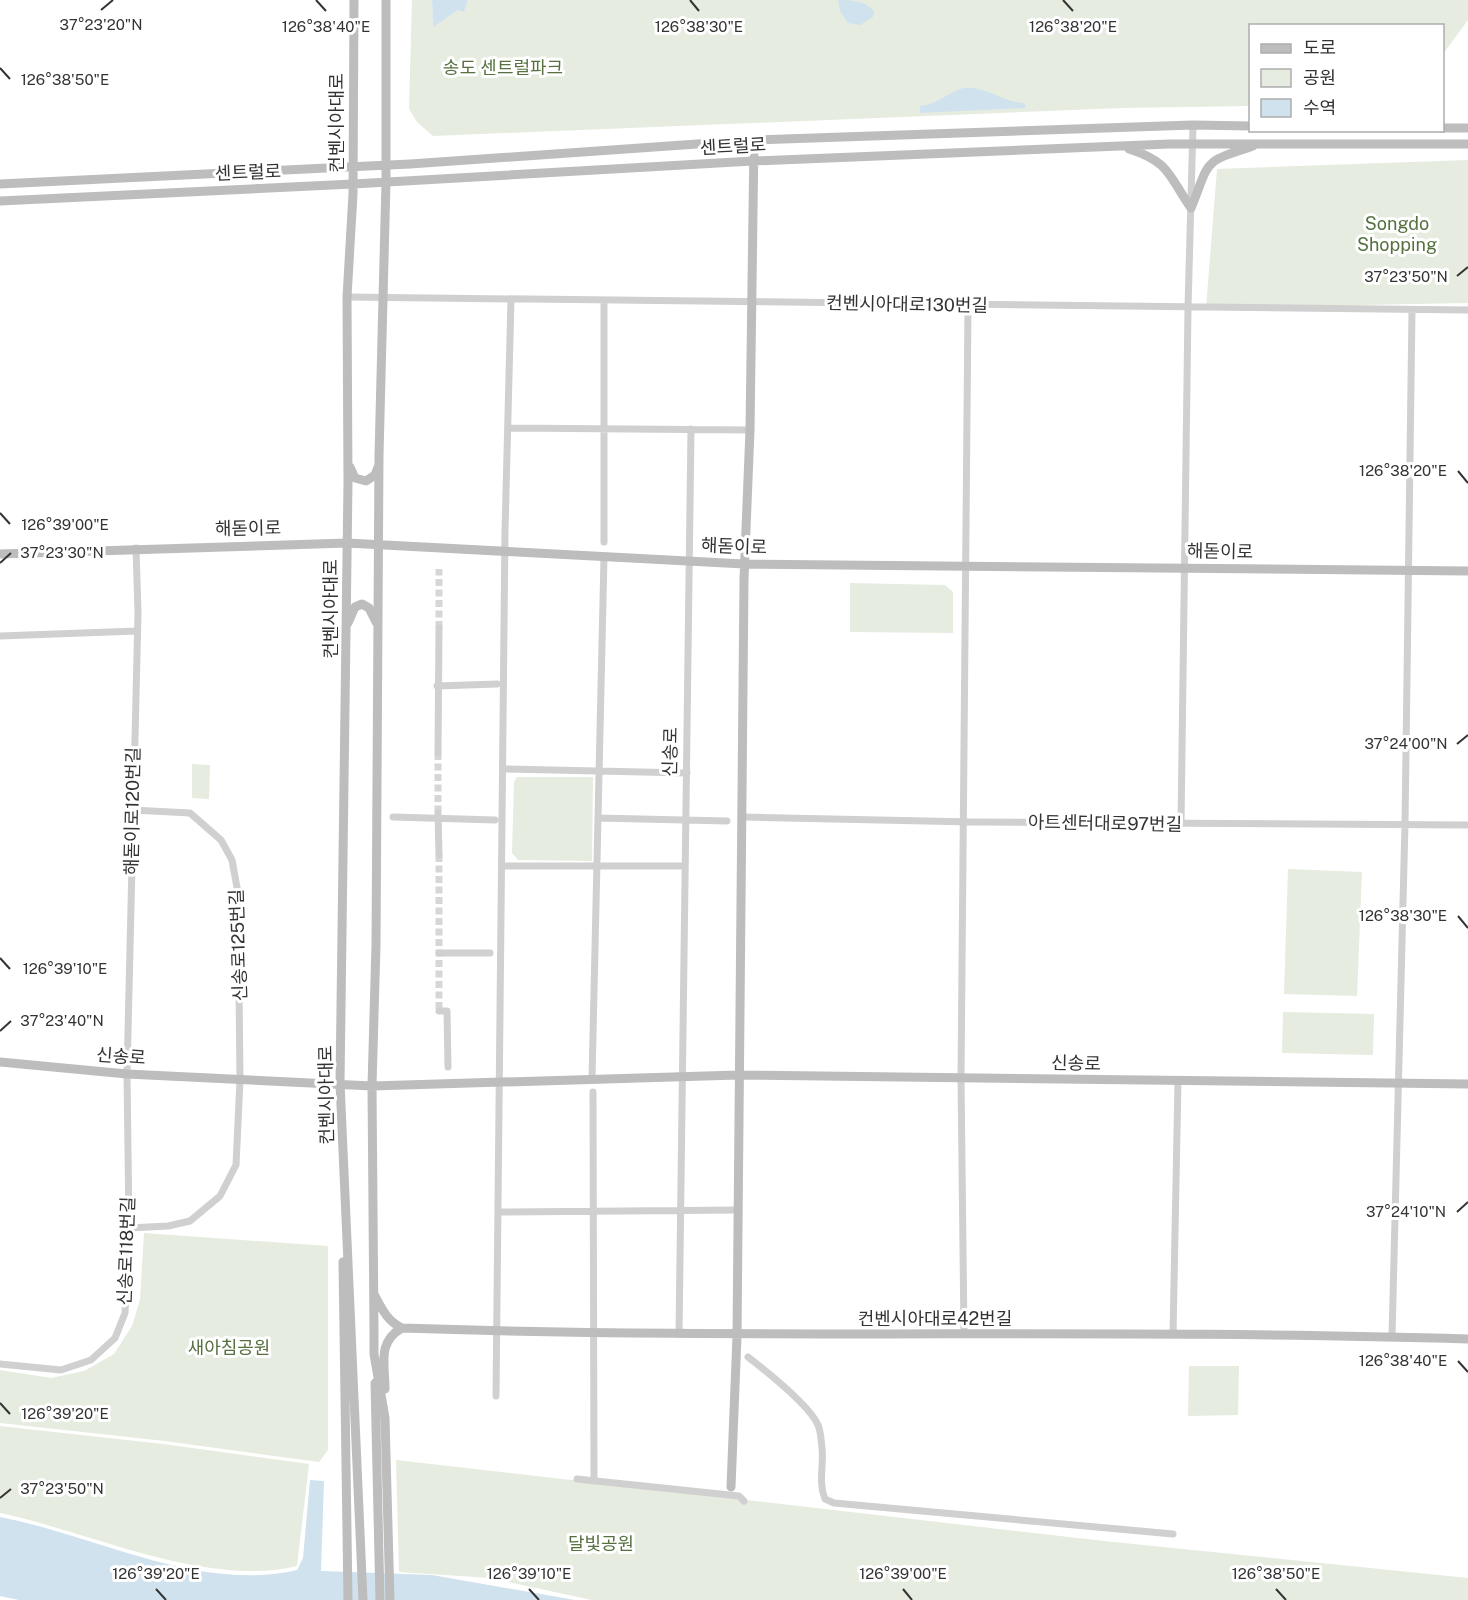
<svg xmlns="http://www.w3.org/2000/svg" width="1468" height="1600" viewBox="0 0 1468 1600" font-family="'Public Sans','Noto Sans KR',sans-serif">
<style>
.green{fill:#e6ecdf}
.water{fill:#cfe2ee}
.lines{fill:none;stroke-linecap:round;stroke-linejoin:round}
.street-tunnel{stroke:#d6d6d6;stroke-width:7;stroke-dasharray:7 3.5;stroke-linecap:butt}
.street{stroke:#d0d0d0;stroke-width:7}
.secondary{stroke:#bdbdbd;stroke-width:9}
.ticks{fill:none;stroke:#333;stroke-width:2}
.labels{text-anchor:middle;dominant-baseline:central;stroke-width:6;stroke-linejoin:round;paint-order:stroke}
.park-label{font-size:18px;fill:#56703f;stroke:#fff}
.street-label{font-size:18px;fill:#333;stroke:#fff}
.ticks-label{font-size:15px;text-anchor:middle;fill:#333;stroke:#fff;stroke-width:6;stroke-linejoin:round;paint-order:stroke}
</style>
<rect width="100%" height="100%" fill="#fff"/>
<!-- green -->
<path class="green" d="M412,0H432L433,26L458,10L464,12L468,0H1468V20L1443,54L1442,26H1250V106L1122,108L433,136L417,122L409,109Z
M1468,160V303L1206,308L1217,169Z
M850,583L945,585L953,592V633L850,632Z
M192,764L210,765L209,799L192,798Z
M517,777H593L592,861L518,860L512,853L514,782Z
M1288,869L1362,872L1357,996L1284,994Z
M1283,1012L1374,1014L1373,1055L1282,1053Z
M144,1233L328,1246V1450L319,1462L165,1441L0,1423V1370L51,1378L84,1371L114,1354L132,1326L140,1300Z
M1189,1366H1239L1238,1415L1188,1416Z
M0,1426L163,1444L309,1464L297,1566C205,1588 91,1532 0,1513Z
M396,1460L1104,1541L1468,1578V1600H592L490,1578L399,1572Z"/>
<!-- water -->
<path class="water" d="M432,0H468L464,12L458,10L433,27Z
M838,0C851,0 867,1 874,12L873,17L860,25L848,23L840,11Z
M964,88C987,86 1003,103 1025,103V108L920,113V106C937,105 948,92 964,88Z
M310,1480L324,1481L321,1571L432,1575L575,1600H19L0,1596V1517C94,1535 201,1593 297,1570L303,1558Z"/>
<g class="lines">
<!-- street-tunnel -->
<path class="street-tunnel" d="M439,628V569
M438,753V813
M439,855V1011"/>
<!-- street -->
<path class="street" d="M347,297L1468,310
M508,428L750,430
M604,542V300
M0,636L137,631
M437,686L497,684
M438,753L439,628
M505,769L687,773
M438,813L439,855
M393,817L495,820
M743,817L973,822L1468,825
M598,818L727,821
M1181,824L1188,308L1193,125
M502,866H684
M439,953H490
M439,1011H447L448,1067
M592,1079L604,557
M593,1092L594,1481
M499,1212L737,1210
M129,1228L168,1226L190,1221L220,1196L236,1165L240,1080L238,893L232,860L221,840L190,813L132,810
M679,1334L691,429
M964,1334L961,1078L968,305
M1173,1335L1178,1081
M1392,1337L1405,824L1412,310
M748,1357C766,1371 809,1405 818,1425C821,1432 821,1440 822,1448C824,1465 818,1482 825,1499L834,1503L1173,1534
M0,1364L61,1370L91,1360L115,1338L125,1313L129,1228L127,1074L138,613L136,548
M496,1396L505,531L511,299
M577,1479L739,1496L744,1501"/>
<!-- secondary -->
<path class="secondary" d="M354,0L353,194L347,297L348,482L340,1083L363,1600
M386,0V182L379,455L376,945L372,1086L374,1330V1354L385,1418L390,1600
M1442,128H1468
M1129,149C1170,162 1168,175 1191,208
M0,184L410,164L754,140L1193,125L1250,126
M0,201L353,184L753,161L1169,144H1468
M1191,208C1211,159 1201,163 1253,146
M350,467L355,478L366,481L375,475L378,467
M0,554L347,543L744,564L1468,571
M348,623L355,607L362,604L369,608L376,622
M0,1062L127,1074L372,1086L738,1075L1468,1084
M343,1262L348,1600
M374,1294C382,1309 387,1321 402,1328C757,1340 1113,1328 1468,1339
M375,1383L380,1600
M385,1389C385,1364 377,1342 402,1328
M731,1487L737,1336L744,579L750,430L754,140"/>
</g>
<!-- ticks -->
<path class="ticks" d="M316,0L326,11M690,0L699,11M1063,0L1073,11M101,10L113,0M0,68L10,79M1457,276L1468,267M1458,471L1468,483M0,513L10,524M0,563L11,553M1457,744L1468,735M1458,916L1468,928M0,958L10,969M0,1031L11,1021M1457,1212L1468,1202M1458,1361L1468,1372M0,1403L10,1414M0,1498L11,1489M156,1589L166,1600M529,1589L539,1600M903,1589L912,1600M1276,1589L1286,1600"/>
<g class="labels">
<!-- park labels -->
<g class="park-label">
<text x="503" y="67">송도 센트럴파크</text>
<text x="1397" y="223">Songdo<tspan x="1397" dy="21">Shopping</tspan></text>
<text x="229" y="1347">새아침공원</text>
<text x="601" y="1543">달빛공원</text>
</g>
<!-- street labels -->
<g class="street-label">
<text transform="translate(336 123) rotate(-90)">컨벤시아대로</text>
<text transform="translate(733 146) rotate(-3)">센트럴로</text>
<text transform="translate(248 172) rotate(-2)">센트럴로</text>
<text transform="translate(907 304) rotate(1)">컨벤시아대로130번길</text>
<text transform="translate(248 528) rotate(-1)">해돋이로</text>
<text transform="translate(734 546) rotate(2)">해돋이로</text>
<text transform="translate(1220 551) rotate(1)">해돋이로</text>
<text transform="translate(330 609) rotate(-90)">컨벤시아대로</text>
<text transform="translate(670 752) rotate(-89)">신송로</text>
<text transform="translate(132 811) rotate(-89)">해돋이로120번길</text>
<text transform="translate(1105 823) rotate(1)">아트센터대로97번길</text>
<text transform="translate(238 945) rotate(-92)">신송로125번길</text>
<text transform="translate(121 1056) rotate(4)">신송로</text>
<text transform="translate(1076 1063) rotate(1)">신송로</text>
<text transform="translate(326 1095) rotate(-91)">컨벤시아대로</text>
<text transform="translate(126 1251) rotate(-88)">신송로118번길</text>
<text x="935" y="1318">컨벤시아대로42번길</text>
</g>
</g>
<g class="ticks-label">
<text x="101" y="30">37°23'20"N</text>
<text x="1073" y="32">126°38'20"E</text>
<text x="326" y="32">126°38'40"E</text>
<text x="699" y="32">126°38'30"E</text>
<text x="65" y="85">126°38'50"E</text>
<text x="1406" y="282">37°23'50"N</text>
<text x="1403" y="476">126°38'20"E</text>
<text x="65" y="530">126°39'00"E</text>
<text x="62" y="558">37°23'30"N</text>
<text x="1406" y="749">37°24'00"N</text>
<text x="1403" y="921">126°38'30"E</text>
<text x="65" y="974">126°39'10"E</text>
<text x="62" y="1026">37°23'40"N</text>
<text x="1406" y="1217">37°24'10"N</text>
<text x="1403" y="1366">126°38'40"E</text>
<text x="65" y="1419">126°39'20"E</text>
<text x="62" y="1494">37°23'50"N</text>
<text x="156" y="1579">126°39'20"E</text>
<text x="529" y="1579">126°39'10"E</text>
<text x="903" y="1579">126°39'00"E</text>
<text x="1276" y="1579">126°38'50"E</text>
</g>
<!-- legend -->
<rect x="1249" y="24" width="195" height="108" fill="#ffffff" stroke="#adadad" stroke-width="1.5"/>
<rect x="1261" y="44" width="30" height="9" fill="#bdbdbd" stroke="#adadad" stroke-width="1.5"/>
<text x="1303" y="54" font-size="18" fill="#333333">도로</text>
<rect x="1261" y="69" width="30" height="18" fill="#e6ecdf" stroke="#adadad" stroke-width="1.5"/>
<text x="1303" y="84" font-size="18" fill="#333333">공원</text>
<rect x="1261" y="99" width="30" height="18" fill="#cfe2ee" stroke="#adadad" stroke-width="1.5"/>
<text x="1303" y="114" font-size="18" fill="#333333">수역</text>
</svg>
